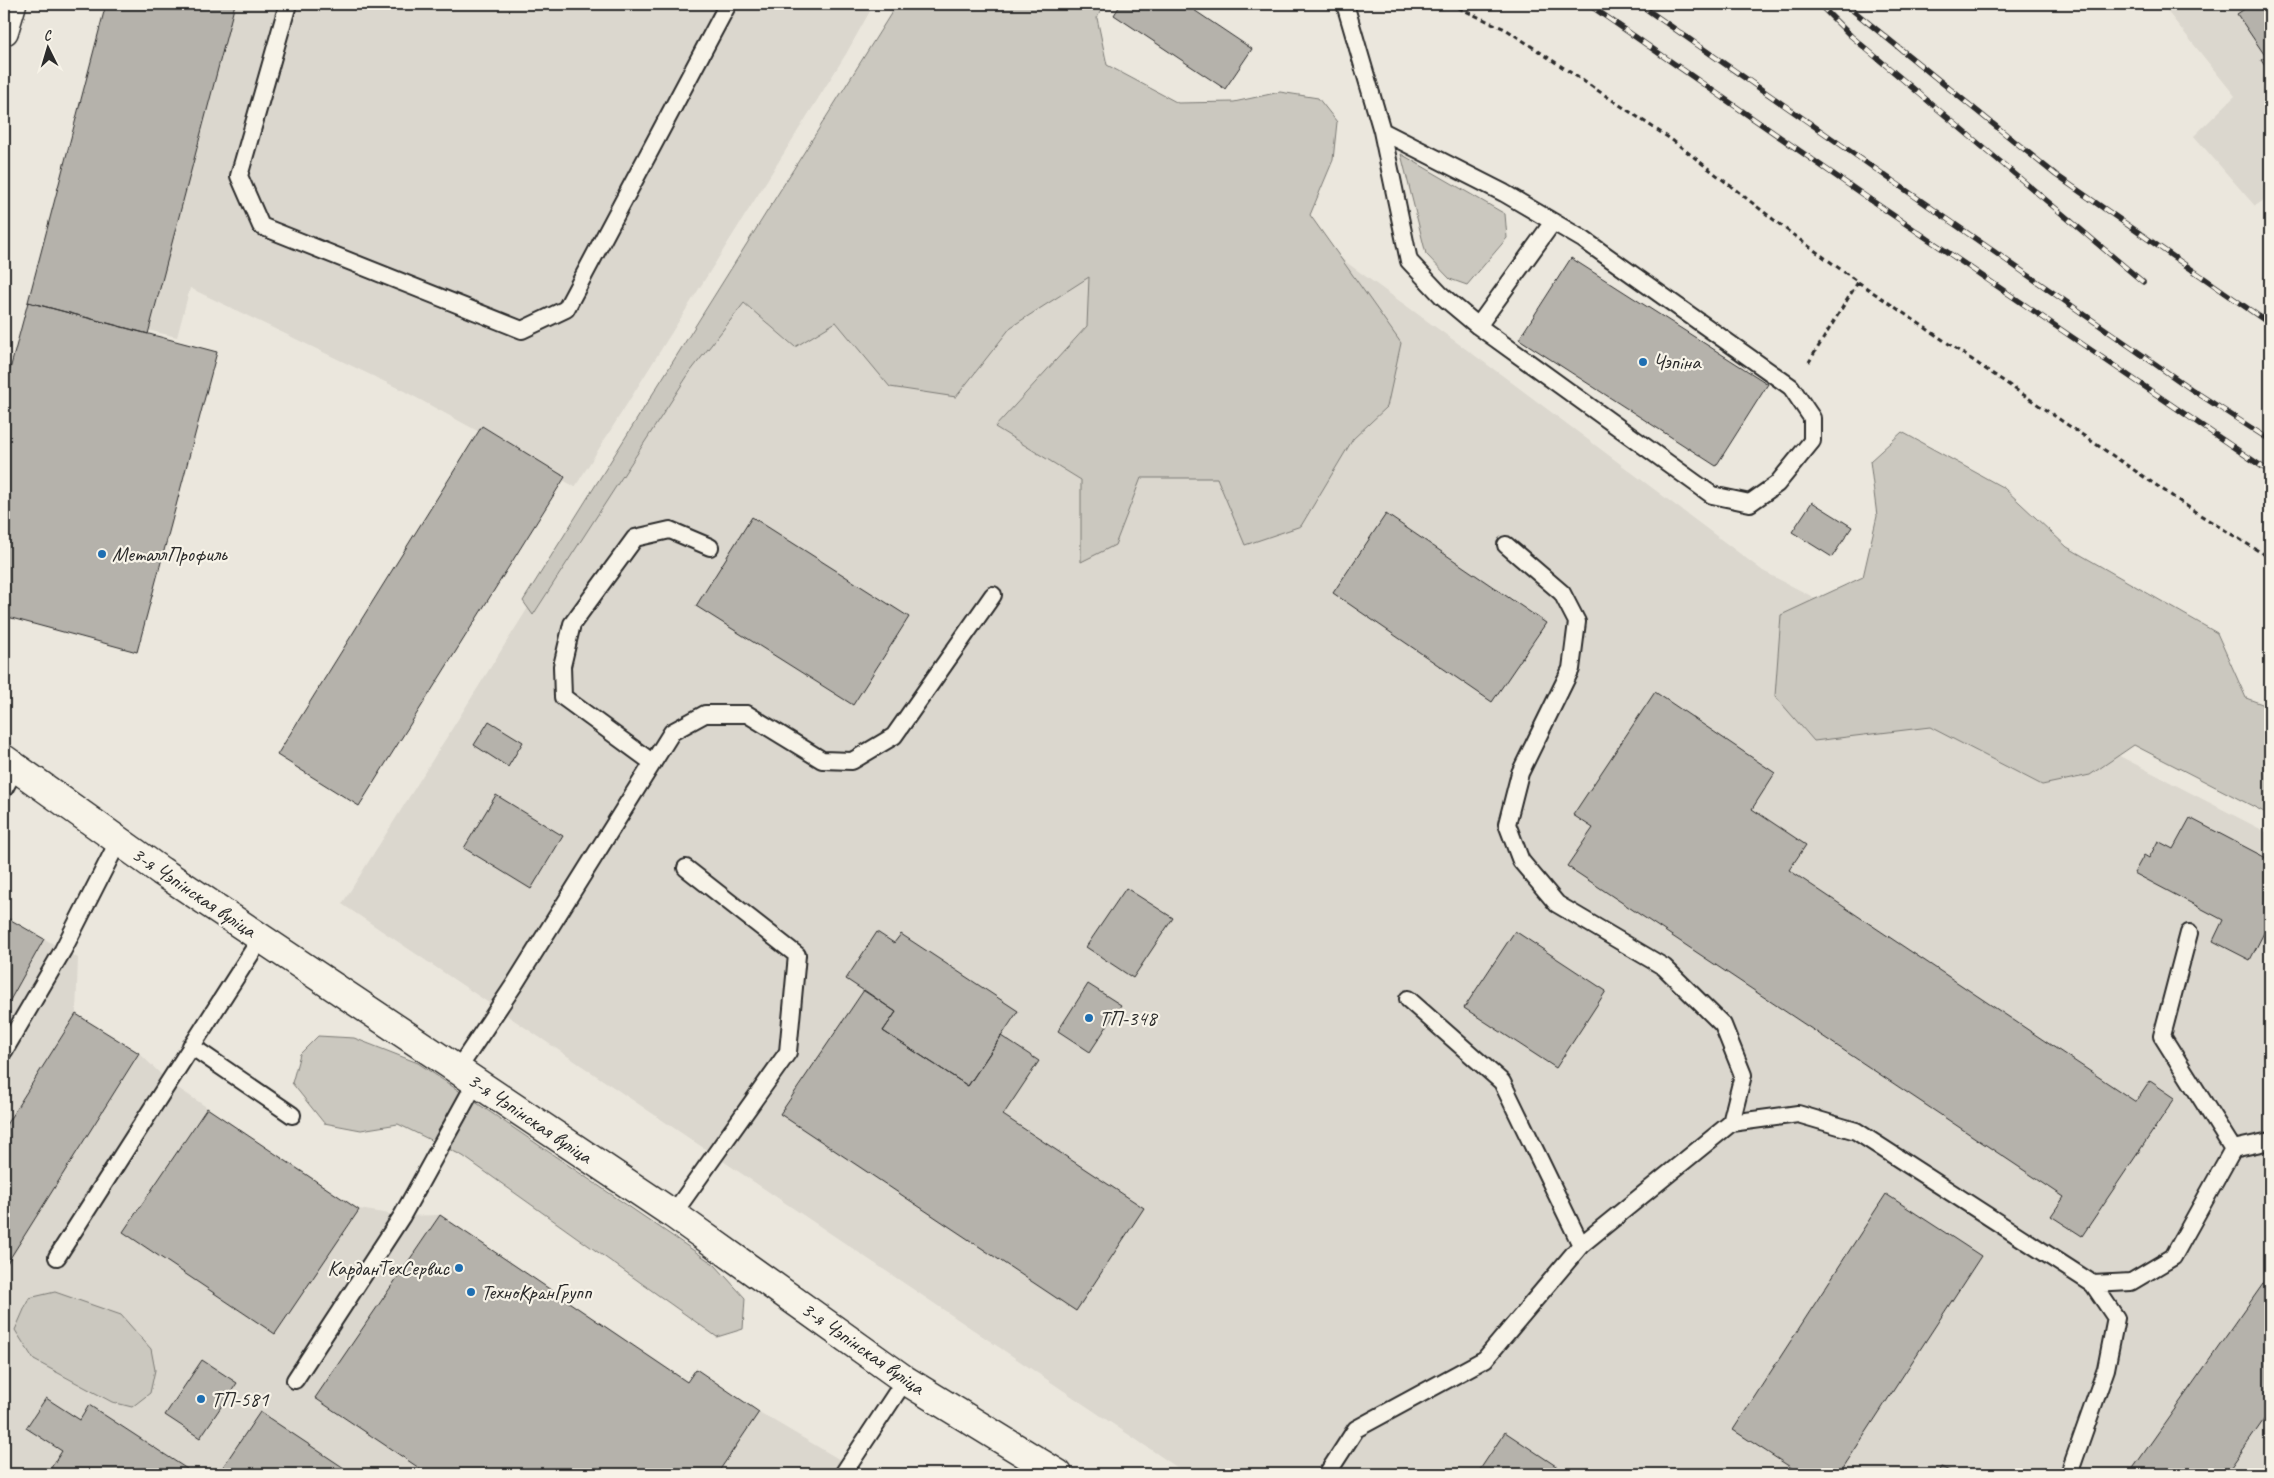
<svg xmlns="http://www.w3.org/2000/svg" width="2274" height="1478" viewBox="0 0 2274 1478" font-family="Caveat,sans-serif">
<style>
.built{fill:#dbd7ce}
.green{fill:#cbc8bf;stroke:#7b7a75}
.building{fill:#b5b2ab;stroke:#2b2b2b}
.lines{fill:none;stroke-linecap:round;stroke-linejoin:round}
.service-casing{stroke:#2b2b2b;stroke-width:20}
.secondary-casing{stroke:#2b2b2b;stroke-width:31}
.path{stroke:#2b2b2b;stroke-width:3;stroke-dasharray:5 4;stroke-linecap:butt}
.service{stroke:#f7f3e8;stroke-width:16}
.secondary{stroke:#f7f3e8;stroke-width:28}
.rail-casing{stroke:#2b2b2b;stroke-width:5.5}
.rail{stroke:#f7f3e8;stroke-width:4;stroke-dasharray:11;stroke-linecap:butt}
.poi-dot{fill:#1f6fb2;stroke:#f7f3e8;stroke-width:2}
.labels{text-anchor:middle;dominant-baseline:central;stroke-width:4.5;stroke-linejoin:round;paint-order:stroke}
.poi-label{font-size:21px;fill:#2b2b2b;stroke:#f7f3e8;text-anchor:start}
.street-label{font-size:21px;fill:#2b2b2b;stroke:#f7f3e8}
</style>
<rect width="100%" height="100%" fill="#ebe7dd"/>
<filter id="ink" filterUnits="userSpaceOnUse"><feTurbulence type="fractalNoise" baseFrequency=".02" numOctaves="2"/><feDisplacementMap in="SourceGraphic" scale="10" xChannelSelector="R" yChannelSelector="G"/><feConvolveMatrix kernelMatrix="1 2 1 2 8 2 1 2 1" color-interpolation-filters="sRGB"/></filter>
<g filter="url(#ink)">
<!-- built -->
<path class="built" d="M107,4H874L846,54L575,487L496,441L404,391L190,288L177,337L28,302Z
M907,4H990L1503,376L1763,571L2270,834V1474H1187L342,904Z
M2177,4H2270V196L2255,206L2194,136L2235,96L2167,11Z
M4,916L78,958L76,1014L139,1053L169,1082L359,1209L402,1216L440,1215L687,1381L696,1369L759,1412L864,1474H4Z"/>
<!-- green -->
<path class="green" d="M897,4H1104L1097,18L1107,65L1178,103L1234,102L1280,92L1318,98L1337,122L1333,160L1310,215L1401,343L1387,407L1353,439L1301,526L1245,545L1217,478H1141L1115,545L1081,562V480L995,427L1087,326L1089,277L1011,327L956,397L890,387L836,322L795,347L744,303L690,372L533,615L523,601Z
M1401,154L1505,214L1507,238L1467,285L1450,279L1426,254Z
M1902,432L2004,488L2067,547L2217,633L2246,698L2270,707V815L2134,745L2090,775L2042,785L1930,727L1814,741L1775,696L1781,615L1863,577L1877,516L1870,461Z
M318,1036L354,1038L418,1063L715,1265L745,1298L743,1329L717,1337L463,1156L398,1124L361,1130L324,1123L292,1083L300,1054Z
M55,1292L121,1315L151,1349L155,1370L150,1393L132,1407L112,1402L34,1360L15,1330L29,1298Z"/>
<!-- building -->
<path class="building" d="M106,4H235L148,334L28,302Z
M1121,4H1185L1252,49L1225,89L1114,15Z
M2252,4H2270V74L2261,60L2266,57L2237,14Z
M1571,258L1768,384L1716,466L1519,339Z
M28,302L217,352L137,652L4,616V392Z
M482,426L565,477L359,806L277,755Z
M1812,502L1852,527L1832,557L1792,532Z
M1386,514L1546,623L1492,702L1333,593Z
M752,517L909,617L853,705L696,606Z
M1655,692L1775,773L1752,809L1806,845L1789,870L2136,1102L2150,1081L2175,1098L2082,1236L2051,1216L2064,1197L1567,866L1593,828L1573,815Z
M489,721L523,742L508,767L474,745Z
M496,795L563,836L531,889L464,848Z
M2190,818L2270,860V929L2267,927L2250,960L2213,941L2223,920L2134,873L2144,855L2149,858L2158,841L2173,849Z
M1126,888L1173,918L1133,978L1086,947Z
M4,916L44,939L4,1011Z
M1515,931L1606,991L1556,1068L1464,1008Z
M877,932L894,943L901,934L1018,1011L968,1086L883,1031L896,1012L846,979Z
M1088,984L1121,1005L1090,1052L1058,1031Z
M864,990L896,1012L883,1031L968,1086L1001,1036L1039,1061L1003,1115L1144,1208L1076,1311L780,1114Z
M76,1014L139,1053L4,1268V1128Z
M207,1108L359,1210L275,1334L123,1232Z
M1886,1194L1981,1256L1839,1474H1801L1733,1430Z
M440,1215L687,1382L696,1369L759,1412L717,1474H428L315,1398Z
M2270,1274V1411L2226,1474H2129Z
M202,1360L237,1383L200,1438L165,1415Z
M46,1398L80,1420L89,1405L187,1469L183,1474H47L62,1451L26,1428Z
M260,1412L353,1474H218Z
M1505,1432L1568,1474H1477Z
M1941,1467L1956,1474H1937Z"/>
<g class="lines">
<!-- service casing -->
<g class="service-casing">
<path id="service" d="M288,4L239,176L261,226L522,330L566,309L728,4
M1345,4L1382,131L1409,261L1441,295L1478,326L1712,495L1750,503L1777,484L1812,441V418L1791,387L1584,240L1504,193L1382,131
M1478,326L1553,222
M1506,545L1562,593L1577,622L1571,669L1520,773L1507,824L1521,861L1557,904L1664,967L1723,1025L1743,1075L1731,1123
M653,763L563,697L562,666L572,624L635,538L670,530L710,547
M4,789L16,767
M1408,999L1502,1082L1581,1245
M191,1046L292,1115
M4,1051L63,950L119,840
M458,1069L514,985L672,732L705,714H747L822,760L852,761L894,736L993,595
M2233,1149L2270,1141
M673,1214L788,1052L797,955L686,868
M57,1257L261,938
M2093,1284L2131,1282L2173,1257L2233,1149L2162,1036L2189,933
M295,1380L402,1216L476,1082
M843,1474L905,1380
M1327,1474L1356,1429L1485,1359L1581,1245L1731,1123L1798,1114L1856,1131L2093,1284L2116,1318L2106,1369L2069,1474"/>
</g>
<!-- secondary casing -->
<g class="secondary-casing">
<path id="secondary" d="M4,31L12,4
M4,759L161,871L673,1214L905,1380L1058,1474"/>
</g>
<!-- path -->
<path class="path" d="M1450,4L1507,30L1672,140L1792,234L1858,282L1809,362
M1858,282L2197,513L2270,558"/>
<!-- service -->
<use href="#service" class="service"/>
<!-- secondary -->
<use href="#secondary" class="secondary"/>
<!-- rail casing -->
<g class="rail-casing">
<path id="rail" d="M1588,4L1862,194L2270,472
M1639,4L2191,389L2270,440
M1819,4L1851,36L2143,282
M1845,4L2056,175L2270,324"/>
</g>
<!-- rail -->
<use href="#rail" class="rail"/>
</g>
</g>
<!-- markers -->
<g class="poi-dot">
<circle cx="1643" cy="362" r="5"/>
<circle cx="102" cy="554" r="5"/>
<circle cx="1089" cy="1018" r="5"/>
<circle cx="459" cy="1268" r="5"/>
<circle cx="471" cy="1292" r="5"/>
<circle cx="201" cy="1399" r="5"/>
</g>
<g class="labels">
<!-- poi labels -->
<g class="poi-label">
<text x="1653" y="362">Чэпіна</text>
<text x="112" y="554">МеталлПрофиль</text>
<text x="1099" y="1018">ТП-348</text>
<text x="449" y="1268" text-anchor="end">КарданТехСервис</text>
<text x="481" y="1292">ТехноКранГрупп</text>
<text x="211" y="1399">ТП-581</text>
</g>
<!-- street labels -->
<g class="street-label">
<text transform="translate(194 892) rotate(34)">3-я Чэпінская вуліца</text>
<text transform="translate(530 1118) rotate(34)">3-я Чэпінская вуліца</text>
<text transform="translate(863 1348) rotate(35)">3-я Чэпінская вуліца</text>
</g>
</g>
<!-- margin -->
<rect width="2274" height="1478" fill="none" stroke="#f7f3e8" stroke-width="20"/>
<rect x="10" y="10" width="2254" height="1458" fill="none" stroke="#2b2b2b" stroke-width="2" filter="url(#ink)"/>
<!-- north arrow -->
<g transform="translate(48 48) rotate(355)" stroke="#f7f3e8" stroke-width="4" paint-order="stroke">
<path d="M0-4L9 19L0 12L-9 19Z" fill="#2b2b2b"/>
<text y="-8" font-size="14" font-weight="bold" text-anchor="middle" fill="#2b2b2b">С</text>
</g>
</svg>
